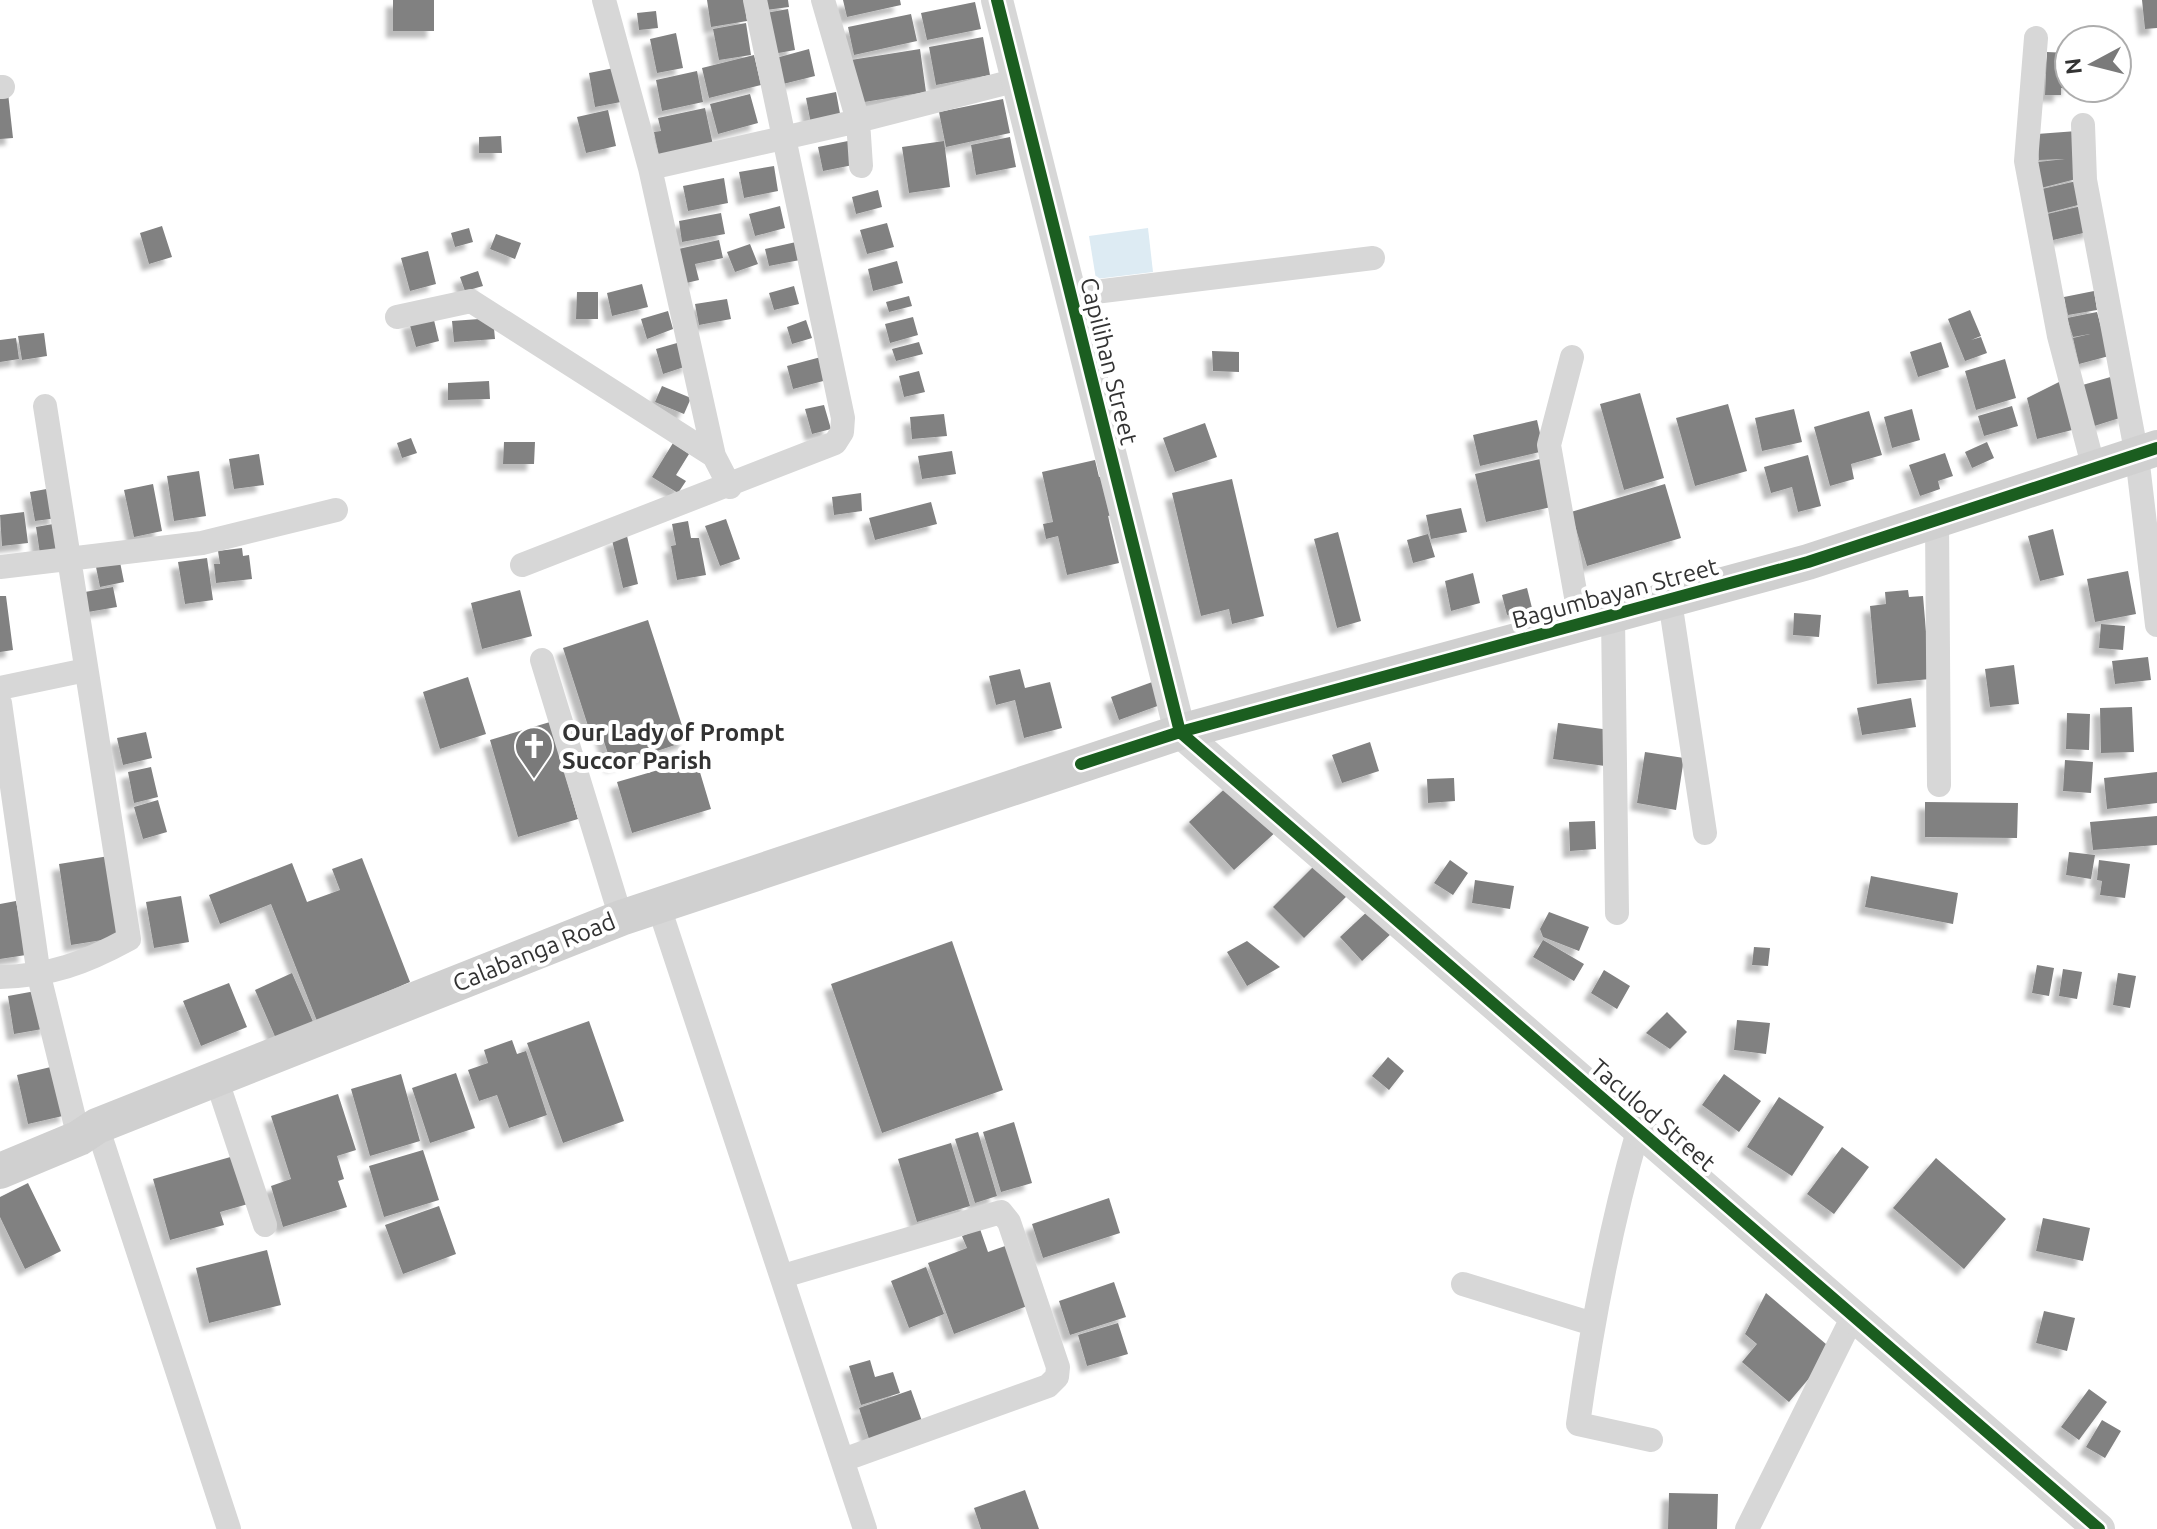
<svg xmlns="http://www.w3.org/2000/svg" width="2157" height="1529" viewBox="0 0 2157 1529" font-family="Ubuntu,sans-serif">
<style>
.water{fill:#ddebf3}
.building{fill:#818181;filter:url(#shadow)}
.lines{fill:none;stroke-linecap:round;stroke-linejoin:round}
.minor{stroke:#d7d7d7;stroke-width:24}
.tertiary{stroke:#d7d7d7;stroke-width:32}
.secondary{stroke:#d0d0d0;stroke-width:36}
.cycleway-casing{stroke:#fff;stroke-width:17}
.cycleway{stroke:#1b5e20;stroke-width:12}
.labels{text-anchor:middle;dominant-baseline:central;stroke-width:8;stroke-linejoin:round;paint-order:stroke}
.street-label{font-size:24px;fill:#333;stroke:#fff}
.poi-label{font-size:24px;font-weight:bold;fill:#333;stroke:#fff;text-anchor:start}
</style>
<defs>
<filter id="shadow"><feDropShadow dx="-7" dy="7" stdDeviation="2" flood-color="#0004"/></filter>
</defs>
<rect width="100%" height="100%" fill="#fff"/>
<!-- water -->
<path class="water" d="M1148,228L1153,272L1096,279L1089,236Z"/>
<!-- building -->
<path class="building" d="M393,0H434V31H393Z
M707,0H744L747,21L711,27Z
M765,0H788L789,7L766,10Z
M843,0H900L901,5L847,17Z
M2142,0H2157V28L2145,29Z
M975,2L981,29L927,40L921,13Z
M788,9L795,50L773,54L766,13Z
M656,11L658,28L639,30L637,13Z
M911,14L917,41L854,55L848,27Z
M746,23L751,55L719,60L713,29Z
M676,33L683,68L657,73L650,39Z
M983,37L990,75L936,85L929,47Z
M809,49L815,76L783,84L776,58Z
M920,49L926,92L858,103L851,60Z
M2047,52L2069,53V89L2061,88V95H2045Z
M754,55L761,85L709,98L702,68Z
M619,67L626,101L595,107L589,73Z
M697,71L703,102L662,111L656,80Z
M836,92L841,119L811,124L806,98Z
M8,93L13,138L0,139V94Z
M750,94L758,123L718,134L710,104Z
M1003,99L1010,133L946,147L939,112Z
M705,108L713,145L659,156L654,132L661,131L658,118Z
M608,110L616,146L586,153L577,117Z
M2077,131L2080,178L2041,188L2038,162L2065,159L2039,160L2037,134Z
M501,136L502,153H479V137Z
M1010,137L1016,167L976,175L971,145Z
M848,141L853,165L823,171L818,147Z
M944,141L950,187L909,193L902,147Z
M774,166L778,191L744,198L739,172Z
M724,178L728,203L688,211L683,186Z
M2081,180L2086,203L2047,213L2042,189Z
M878,190L882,207L856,214L852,197Z
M2086,205L2092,231L2053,240L2047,214Z
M780,206L785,228L755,236L749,214Z
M721,213L725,234L682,242L679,221Z
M887,223L894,247L867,254L860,230Z
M162,226L172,257L149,264L140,233Z
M469,228L473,242L455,247L451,233Z
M496,234L521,243L515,259L490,249Z
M719,240L723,258L695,264L699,280L682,284L674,250Z
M796,242L800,260L769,266L765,249Z
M750,244L758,264L735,272L727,252Z
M428,251L436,284L410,291L401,258Z
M897,261L903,283L873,291L868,269Z
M478,271L483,286L465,291L460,277Z
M642,284L648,307L612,316L607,293Z
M794,286L799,304L774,310L769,293Z
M2094,291L2097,310L2068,315L2064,297Z
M577,292H598V319H576Z
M909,296L912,306L889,312L886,302Z
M727,299L731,319L699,325L695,304Z
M1970,310L1981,336L1971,340L1981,337L1987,353L1965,361L1948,319Z
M668,311L673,329L647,339L641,319Z
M2097,312L2109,356L2079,364L2073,338L2090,334L2073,337L2067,318Z
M433,316L439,341L416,347L409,322Z
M913,317L918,335L890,343L885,324Z
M493,318L495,339L454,342L452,321Z
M806,320L812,338L792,344L787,327Z
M44,333L47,356L22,360L18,336Z
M16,338L19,359L0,362V340Z
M684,341L690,365L663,374L656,349Z
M919,342L923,354L896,361L892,349Z
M1941,342L1949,367L1918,377L1910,352Z
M1212,351L1239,352V372L1213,371Z
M821,357L827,380L793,389L787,366Z
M2005,359L2016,398L1976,410L1965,371Z
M919,371L925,392L904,397L899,376Z
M2114,376L2126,416L2091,427L2079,386Z
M2063,380L2076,429L2037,439L2027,398Z
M489,381L490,399L448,400V383Z
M662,386L691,398L684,414L655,402Z
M1640,393L1664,478L1624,490L1600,404Z
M1728,404L1747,471L1695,486L1676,418Z
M824,405L831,429L812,434L805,409Z
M2012,406L2018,426L1984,436L1978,416Z
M1794,409L1802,442L1762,451L1755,418Z
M1912,409L1920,440L1892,448L1884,417Z
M1869,411L1882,455L1851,464L1854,479L1830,486L1814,427Z
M944,414L947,436L912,439L910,417Z
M1537,420L1544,451L1480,466L1473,435Z
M1205,423L1217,457L1175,472L1163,438Z
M411,438L417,453L402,458L397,443Z
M504,442H535L534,464H503Z
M1987,442L1994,458L1972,468L1965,452Z
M673,443L689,454L676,475L686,481L678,493L652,477Z
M952,451L956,474L922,479L918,456Z
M1945,453L1953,476L1938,481L1940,489L1920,496L1909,465Z
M259,454L264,485L234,489L229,459Z
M1808,455L1821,506L1798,512L1792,487L1771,493L1764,467Z
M1540,459L1551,507L1486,522L1475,474Z
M1095,460L1099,477L1107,475L1116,514L1108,516L1119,563L1067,575L1058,536L1046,539L1043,524L1053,522L1042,472Z
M199,471L206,516L174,521L167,476Z
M1232,479L1264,616L1232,624L1229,609L1201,616L1172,493Z
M153,484L162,531L134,537L124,490Z
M1665,484L1681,538L1587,566L1571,512Z
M52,488L57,518L35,521L30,492Z
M861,493L862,511L834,515L832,497Z
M931,502L937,524L875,540L869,518Z
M1461,508L1467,532L1431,539L1426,515Z
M24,512L28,543L2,546L0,515Z
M726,519L740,559L720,566L705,526Z
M688,521L691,538H699L706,575L677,580L671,546L676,545L672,524Z
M59,523L63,550L40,554L36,527Z
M2053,529L2064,575L2040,581L2028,536Z
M1338,532L1361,621L1337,628L1314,539Z
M1428,534L1435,557L1413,563L1407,540Z
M627,536L638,584L623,588L612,540Z
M242,548L243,556L249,555L252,579L216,583L214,564H220L218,551Z
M207,558L213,600L185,604L178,562Z
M120,562L124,582L100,587L96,567Z
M2128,571L2136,614L2095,622L2087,579Z
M1473,573L1480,603L1451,611L1445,581Z
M113,587L117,607L88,612L85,592Z
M1527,588L1532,608L1507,615L1502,595Z
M520,590L532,636L482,649L471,603Z
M1908,590L1909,597L1923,596L1930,679L1877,684L1870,606L1886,604L1885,592Z
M0,596H6L13,650L0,652Z
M1794,613L1821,615L1819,637L1793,635Z
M648,620L687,741L612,766L599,726L589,729L563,648Z
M2101,624L2125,626L2123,650L2099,648Z
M2148,657L2151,680L2115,684L2112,661Z
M2014,665L2019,704L1990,707L1985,669Z
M1020,669L1025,688L1050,682L1062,728L1024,738L1015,700L996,705L989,676Z
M468,677L486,734L440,749L423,692Z
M1155,681L1163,704L1119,720L1111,697Z
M1911,698L1916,727L1862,735L1857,708Z
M2132,707L2134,752L2101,753L2100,708Z
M2067,713L2090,714L2089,750L2066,749Z
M550,722L578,819L518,837L490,740Z
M1558,723L1610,730L1605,766L1553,759Z
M146,732L152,758L123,765L117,738Z
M1370,742L1379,771L1342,783L1332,755Z
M1645,752L1684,758L1676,810L1637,803Z
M696,759L711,809L632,833L617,782Z
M2065,760L2093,762L2091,793L2063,791Z
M151,767L158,797L134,803L128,772Z
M2157,772V803L2107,809L2104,778Z
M1454,778L1455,801L1428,803L1427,779Z
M1233,781L1278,830L1234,870L1189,822Z
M158,800L167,832L143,839L134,807Z
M1925,802L2018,803L2017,838L1925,837Z
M2157,816V845L2093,850L2090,822Z
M1595,821L1596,849L1570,851L1569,822Z
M2069,852L2095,855L2091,879L2066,875Z
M109,856L121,937L71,945L59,864Z
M362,858L410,982L317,1021L271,904L220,924L209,895L292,863L307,902L340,890L332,869Z
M1450,860L1468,873L1453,895L1434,883Z
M2099,860L2130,864L2125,898L2100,895L2102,881L2097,880Z
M1319,861L1350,893L1304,938L1273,907Z
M1871,876L1958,893L1953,924L1865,907Z
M1475,880L1514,886L1510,909L1472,903Z
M181,896L189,942L154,948L146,902Z
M16,901L26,955L0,959V904Z
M1371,908L1393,932L1362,961L1340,937Z
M1549,912L1589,927L1579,951L1543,937L1540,929Z
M1543,940L1584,964L1574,981L1533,957Z
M952,941L1003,1090L882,1133L831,984Z
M1247,941L1280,967L1247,986L1227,952Z
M1754,947L1770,948L1768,966L1752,965Z
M2037,965L2054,968L2049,996L2032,993Z
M2063,969L2082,972L2077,999L2059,996Z
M1604,970L1630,986L1617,1009L1591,993Z
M292,973L314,1024L277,1041L255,990Z
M2118,973L2136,976L2130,1008L2113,1005Z
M229,983L247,1027L201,1046L183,1001Z
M41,990L48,1028L14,1034L8,996Z
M1667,1012L1687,1032L1670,1049L1646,1033Z
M1737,1020L1770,1023L1766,1054L1734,1050Z
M589,1021L624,1121L563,1143L527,1043Z
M512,1040L517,1054L526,1051L547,1115L509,1128L497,1095L479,1101L468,1070L488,1063L484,1050Z
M1388,1057L1404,1071L1389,1090L1372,1076Z
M55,1066L67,1115L28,1124L17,1075Z
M456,1073L475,1128L430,1143L412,1088Z
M401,1074L420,1141L370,1156L351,1089Z
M1724,1074L1761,1101L1739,1132L1702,1105Z
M338,1094L356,1150L337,1156L344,1179L338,1181L347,1207L283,1227L271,1186L291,1179L271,1116Z
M1779,1097L1824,1127L1792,1176L1747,1147Z
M1014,1122L1032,1183L1001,1192L983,1132Z
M978,1132L997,1196L975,1203L955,1139Z
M951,1143L970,1206L917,1222L898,1159Z
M1842,1147L1869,1167L1834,1214L1807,1194Z
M423,1150L439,1200L384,1217L369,1166Z
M234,1156L248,1204L220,1212L224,1225L170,1240L153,1179Z
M1936,1158L2006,1219L1964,1269L1893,1208Z
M28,1183L61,1251L25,1269L0,1217V1197Z
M1109,1198L1120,1233L1043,1258L1032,1224Z
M439,1206L456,1254L403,1274L385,1225Z
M2043,1218L2090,1228L2083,1261L2036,1251Z
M980,1229L988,1252L1008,1245L1030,1305L954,1334L928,1263L967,1248L962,1236Z
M267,1250L281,1305L209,1323L196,1268Z
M926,1267L944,1314L909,1328L891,1281Z
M1114,1282L1126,1317L1070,1335L1059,1301Z
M1766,1293L1833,1350L1789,1402L1742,1362L1757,1344L1745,1334Z
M2044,1311L2075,1318L2067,1351L2036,1343Z
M1118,1323L1128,1354L1087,1366L1078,1335Z
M870,1360L875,1377L893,1372L900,1393L861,1405L849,1366Z
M2089,1389L2107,1402L2079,1440L2061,1427Z
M911,1390L923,1424L870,1442L859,1408Z
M2102,1420L2121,1431L2105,1458L2086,1447Z
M1025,1490L1039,1529H981L974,1508Z
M1669,1493L1718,1494L1717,1529H1668Z"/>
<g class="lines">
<!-- minor -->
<path class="minor" d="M604,0L650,168L714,456L730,487
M823,0L858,121L861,166
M2036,38L2026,161L2059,336L2094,469
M0,87H3
M2083,125L2085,180L2137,456L2157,625
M650,168L858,121L1017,80
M1070,295L1373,258
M397,317L471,301L714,456
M1572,357L1549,445L1581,625
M1937,521L1939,785
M522,565L835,443L842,432L843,418L755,0
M0,567L202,543L336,510
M1670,601L1705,833
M1613,617L1617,913
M542,660L621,918
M0,688L86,670
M0,703L39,976L79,1138
M658,904L865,1529
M0,977C50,976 85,963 129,939L45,406
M216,1078L265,1225
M97,1126L229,1529
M1638,1131C1610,1227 1592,1324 1578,1424L1651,1440
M783,1276L1001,1212L1009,1222L1058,1367L1057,1377L1048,1386L843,1460
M1463,1284L1593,1324
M1747,1529L1852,1318"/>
<!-- tertiary -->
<path class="tertiary" d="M997,0L1180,732L2099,1529"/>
<!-- secondary -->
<path class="secondary" d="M0,1171L79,1138L97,1126L621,918L1180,732L1808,562L2157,448"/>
<!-- cycleway casing -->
<g class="cycleway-casing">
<path id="cycleway" d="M997,0L1180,732L2099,1529
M1081,764L1180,732L1808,562L2157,448"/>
</g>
<!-- cycleway -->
<use href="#cycleway" class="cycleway"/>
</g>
<!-- icons -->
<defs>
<g id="church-pin" transform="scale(2)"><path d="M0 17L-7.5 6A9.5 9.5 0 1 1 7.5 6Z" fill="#7a7a7a" stroke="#fff"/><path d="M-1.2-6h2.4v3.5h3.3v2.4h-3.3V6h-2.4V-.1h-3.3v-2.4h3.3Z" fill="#fff"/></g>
</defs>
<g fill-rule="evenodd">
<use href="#church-pin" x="534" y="746"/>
</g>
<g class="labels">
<!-- street labels -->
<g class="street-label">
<text transform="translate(1109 361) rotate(76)">Capilihan Street</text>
<text transform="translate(1615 593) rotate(-15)">Bagumbayan Street</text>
<text transform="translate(534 952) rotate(-22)">Calabanga Road</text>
<text transform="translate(1653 1115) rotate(41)">Taculod Street</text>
</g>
<!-- poi labels -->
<g class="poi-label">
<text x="562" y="732">Our Lady of Prompt<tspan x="562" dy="28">Succor Parish</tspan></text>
</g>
</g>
<!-- north arrow -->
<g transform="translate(2093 64) rotate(263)"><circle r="38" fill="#ffffff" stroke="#adadad" stroke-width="2"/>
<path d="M0-6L14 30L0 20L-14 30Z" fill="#7a7a7a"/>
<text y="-12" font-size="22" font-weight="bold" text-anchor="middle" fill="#333333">N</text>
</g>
</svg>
